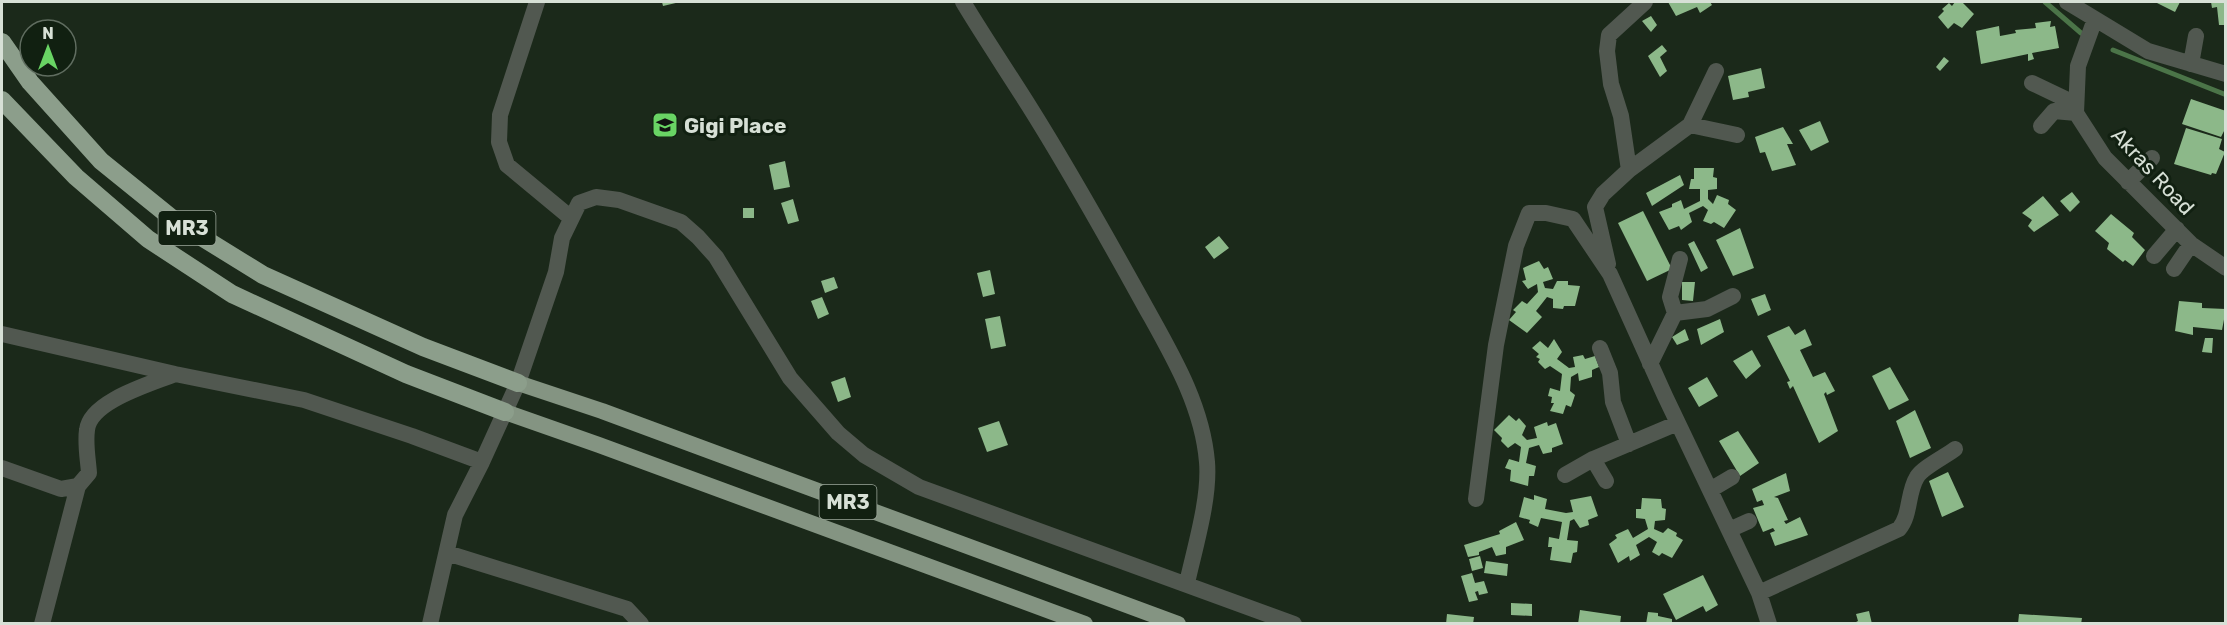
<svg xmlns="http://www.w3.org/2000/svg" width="2227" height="625" viewBox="0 0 2227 625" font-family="Rubik,sans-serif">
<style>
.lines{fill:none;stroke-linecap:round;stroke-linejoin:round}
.stream{stroke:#4b7448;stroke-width:5}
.building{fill:#8cb889}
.minor{stroke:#515850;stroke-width:16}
.trunk{stroke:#849482;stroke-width:16}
.motorway{stroke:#8c9e8b;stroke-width:18}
.labels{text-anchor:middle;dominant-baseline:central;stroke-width:6;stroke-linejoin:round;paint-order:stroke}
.shield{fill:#112011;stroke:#9ca69b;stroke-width:1.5}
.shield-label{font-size:20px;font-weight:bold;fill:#d7e0d6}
.poi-label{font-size:21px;font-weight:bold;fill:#d7e0d6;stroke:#112011;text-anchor:start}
.street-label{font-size:21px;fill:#d7e0d6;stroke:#112011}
</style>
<rect width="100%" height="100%" fill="#1b291a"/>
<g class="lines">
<!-- stream -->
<path class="stream" d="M2045,2L2081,33
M2113,50L2224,94"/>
</g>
<!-- building -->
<path class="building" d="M662,2H680L663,6Z
M1668,2H1710L1712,5L1700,13L1697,7L1676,16Z
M1955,2H1962L1974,14L1962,28L1954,23L1948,29L1938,17L1944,11L1942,9L1949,3L1952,6Z
M2155,2H2180L2175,12Z
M2211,2H2226V25H2219L2217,7L2212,8Z
M1651,16L1657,25L1651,32L1642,21Z
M2051,21L2050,27L2055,26L2059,48L2032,53L2034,59L2028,61V54L1981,64L1976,31L1999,26L2000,36L2016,33L2015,30L2036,28L2035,23Z
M1662,45L1667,51L1660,57L1667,71L1660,77L1648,56Z
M1944,57L1949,61L1940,71L1936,67Z
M1761,68L1765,88L1748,92L1749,97L1733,100L1728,76Z
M2191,99L2226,111V127L2221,137L2182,124Z
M1820,121L1829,142L1811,151L1799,130Z
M1783,127L1793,144H1787L1796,165L1772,171L1765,152L1760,153L1755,137Z
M2186,128L2222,139L2219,149L2225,152L2216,174L2212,173L2211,175L2174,164Z
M785,161L790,187L774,190L769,165Z
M1694,168H1714L1713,177L1717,178V189L1708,190V199L1713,204L1717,195L1729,200L1728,204L1736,210L1724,228L1714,222L1711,224L1703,221L1708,210L1703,206L1689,213L1692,222L1681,230L1679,226L1669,230L1659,212L1672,207V204L1681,200L1684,209L1700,201V189H1689L1691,179H1694Z
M1680,175L1684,185L1652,206L1646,193Z
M2072,192L2080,202L2070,212L2060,201Z
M2043,196L2059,215L2034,232L2028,226L2032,220L2022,213Z
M793,199L799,221L788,224L781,203Z
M743,208H754V218H743Z
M1643,211L1672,269L1647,281L1618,223Z
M2111,214L2134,233L2132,237L2145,250L2133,266L2125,260L2123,262L2107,249L2109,243L2095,231Z
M1740,228L1754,268L1733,276L1716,240Z
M1219,236L1229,248L1214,259L1205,247Z
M1694,241L1708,268L1701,272L1688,244Z
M1539,261L1544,269L1548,267L1553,279L1543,282L1545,288L1553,289L1557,281H1568V285L1580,286L1575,306H1564L1563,309L1553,308V299L1547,297L1536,311L1542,317L1527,333L1509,320L1516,312L1513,310L1522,301L1527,304L1538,292L1537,284L1528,289L1522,281L1526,280L1523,268Z
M990,270L995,294L983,297L977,273Z
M834,277L838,288L825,293L821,281Z
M1682,282H1695L1693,301L1682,300Z
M1765,294L1771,310L1758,316L1751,299Z
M822,297L829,314L818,319L811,301Z
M2179,301L2202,303V308L2226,309L2222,330L2193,327V335L2175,331Z
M1000,316L1006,346L991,349L985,319Z
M1720,319L1724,332L1701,345L1697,329Z
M1789,326L1795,335L1805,329L1812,345L1800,350L1813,377L1825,372L1835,391L1827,395L1826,392L1824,394L1838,431L1819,443L1793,386L1790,389L1787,382L1790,381L1767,336Z
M1685,329L1689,340L1677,345L1672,337Z
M2205,338H2213L2212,353L2202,352Z
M1554,339L1562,352L1557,359L1569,368L1575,367L1573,357L1583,355L1585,359L1595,356L1599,367L1592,370V377L1579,381L1578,373L1571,377L1570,391L1575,395L1571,407L1566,405L1563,414L1550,411L1554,403H1551L1552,397L1548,396L1550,388L1560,391L1562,374L1550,366L1545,369L1538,362L1540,359L1536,357L1539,354L1532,348L1540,341L1548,348Z
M1752,350L1761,366L1746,379L1733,361Z
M1890,367L1909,400L1889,410L1872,376Z
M845,377L851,397L838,402L831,382Z
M1707,377L1718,396L1699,407L1688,388Z
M1915,410L1931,448L1910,458L1896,421Z
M1509,415L1516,421L1519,418L1526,426L1522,435L1527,440L1537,438L1534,427L1547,422L1548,426L1556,423L1563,444L1552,448V452L1543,454L1539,445L1529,448L1526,463L1536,466L1534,476H1529L1528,486L1510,481L1511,470L1505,468L1509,459L1519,462L1521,447L1515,443L1508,448L1501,441L1502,438L1494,430Z
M999,421L1008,445L987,452L978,428Z
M1738,431L1759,463L1740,476L1719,441Z
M1948,472L1964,507L1942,517L1929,481Z
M1786,473L1790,491L1774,497L1778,498L1788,520L1784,521L1786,524L1800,517L1808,535L1775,546L1770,533L1775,531L1773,528L1763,532L1753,508L1764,505L1762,500L1757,502L1752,489Z
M1534,495L1547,499L1545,509L1566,513L1573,512L1570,500L1591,496L1598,516L1588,520L1589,525L1580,528L1574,519L1570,521L1567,540L1578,541L1577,552L1573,553L1571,563L1550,560L1552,547H1548L1549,537L1559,539L1562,522L1541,518L1538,527L1529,523L1530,520L1519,517L1524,497L1534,500Z
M1642,498L1661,499L1662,508L1666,509L1665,520L1655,521L1654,529L1663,533L1668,528L1677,533L1676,536L1683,540L1672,558L1662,553L1659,556L1652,552L1657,542L1649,537L1636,545L1640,555L1630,561L1629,556L1618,563L1609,544L1617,538L1615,535L1628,529L1633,538L1648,529L1645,519L1636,518V509H1641Z
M1516,522L1524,540L1506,547V554L1496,556L1492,547L1479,552V555L1468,557L1464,545L1500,534L1499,531Z
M1480,556L1483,568L1472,571L1469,559Z
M1486,561L1508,564L1507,576L1484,573Z
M1472,573L1475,583L1484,581L1488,593L1479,595L1478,591L1475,592L1478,600L1469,602L1461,576Z
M1703,575L1718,605L1706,612L1703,606L1676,620L1663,594Z
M1511,603L1532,604V616L1511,615Z
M1580,610L1621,616L1620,624H1578Z
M1869,611L1872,624H1852L1858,621L1856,614Z
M1648,612L1658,613V616L1672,619V624H1646Z
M1447,614L1474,617L1473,624H1446Z
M2019,614L2082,618L2081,624H2018Z"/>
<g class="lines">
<!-- minor -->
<path class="minor" d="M537,2L500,115L499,142L507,165L571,218
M963,2C984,37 1007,71 1029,106C1068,168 1105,234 1141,299C1169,350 1202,402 1207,462C1210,498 1195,547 1187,583
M2067,2L2148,51L2226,74
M2095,19L2078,66L2076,113L2105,158L2191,244L2226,268
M2191,64L2196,36
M2032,83L2076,104
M1690,125L1737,135
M2041,126L2054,111L2076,113
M1629,170L1690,125L1716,71
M2128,182L2152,158
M2154,256L2177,229
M1608,264L1595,207L1603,194L1629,170L1621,116L1611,84L1607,51L1609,35L1645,2
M2174,269L2191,244
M1675,313L1707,309L1733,296
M2,334L175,374L304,400L412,436L482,462
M1600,348L1610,373L1613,402L1629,444
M1650,364L1675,313L1670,297L1680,259
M1593,459L1606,481
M2,468L61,489L78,486L89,473C88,459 85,444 87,430C90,401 151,384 175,374
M1565,475L1593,459L1678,423
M1710,490L1732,477
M1476,499L1496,345L1516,246L1529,213H1546L1573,219L1610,274L1665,396L1759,593L1769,624
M1729,530L1749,521
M447,553L627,609L641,624
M1759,593L1899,529C1911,515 1907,493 1917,477C1922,468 1946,456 1955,449
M42,624L78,486
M430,624L455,515L482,462L518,383L556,272L562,238L579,203L596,197L619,200L681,222L698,237L716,257L790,378L838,433L864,455L919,487L1294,624"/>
<!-- trunk -->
<path class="trunk" d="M518,383L602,411L1178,624
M505,412L599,445L1085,624"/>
<!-- motorway -->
<path class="motorway" d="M2,42L30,82L101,161L174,220L263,275L423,347L518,383
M2,100L76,177L148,239L232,294L406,374L505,412"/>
</g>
<!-- icons -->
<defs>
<g id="school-square" transform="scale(1.35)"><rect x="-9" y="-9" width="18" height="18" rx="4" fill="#69d464" stroke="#112011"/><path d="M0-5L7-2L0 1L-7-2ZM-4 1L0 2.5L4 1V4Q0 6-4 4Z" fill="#111"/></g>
</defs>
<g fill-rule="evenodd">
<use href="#school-square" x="665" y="125"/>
</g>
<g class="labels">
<!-- shield labels -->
<g class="shield">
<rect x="158.5" y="211" width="57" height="34" rx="4.5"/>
<rect x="819.5" y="485" width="57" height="34" rx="4.5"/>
</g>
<g class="shield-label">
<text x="187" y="228">MR3</text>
<text x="848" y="502">MR3</text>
</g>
<!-- poi labels -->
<g class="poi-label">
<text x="684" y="125">Gigi Place</text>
</g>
<!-- street labels -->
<g class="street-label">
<text transform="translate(2153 171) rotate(47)">Akras Road</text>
</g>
</g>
<!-- border -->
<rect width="2227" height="625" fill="none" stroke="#d7e0d6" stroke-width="6"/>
<!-- north arrow -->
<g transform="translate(48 48)"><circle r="28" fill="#112011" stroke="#606d60" stroke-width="1.5"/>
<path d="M0-4.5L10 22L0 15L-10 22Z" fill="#69d464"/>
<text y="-9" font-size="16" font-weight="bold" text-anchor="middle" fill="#d7e0d6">N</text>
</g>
</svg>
